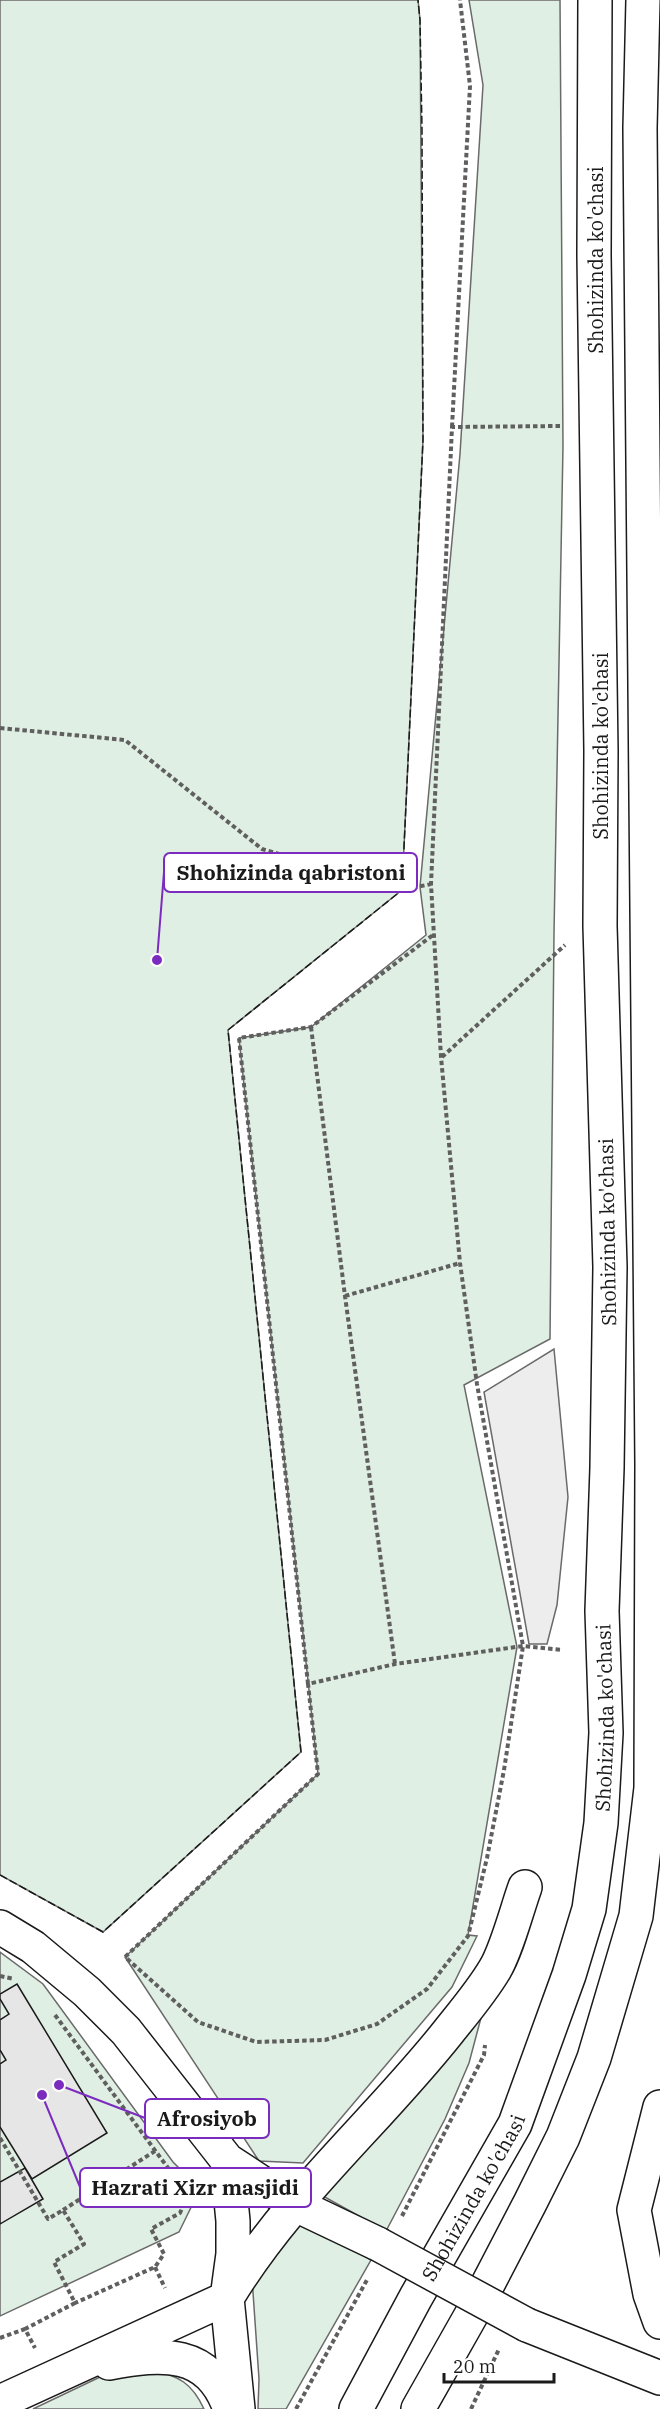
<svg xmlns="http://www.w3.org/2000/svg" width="660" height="2409" viewBox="0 0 660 2409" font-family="'IBM Plex Serif',serif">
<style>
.green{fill:#e0efe3;stroke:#6a6a6a;stroke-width:1.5}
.parking{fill:#ededed;stroke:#6a6a6a;stroke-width:1.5}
.building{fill:#e6e6e6;stroke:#1a1a1a;stroke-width:1.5}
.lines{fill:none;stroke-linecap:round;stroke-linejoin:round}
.street-casing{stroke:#1a1a1a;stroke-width:36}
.primary-casing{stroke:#1a1a1a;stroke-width:36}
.path{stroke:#5f5f5f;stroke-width:4;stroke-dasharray:4.5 3;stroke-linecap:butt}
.street{stroke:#fff;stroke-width:33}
.primary{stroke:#fff;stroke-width:33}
.street-bridge-casing{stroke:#1a1a1a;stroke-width:36;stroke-linecap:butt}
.street-bridge{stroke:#fff;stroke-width:33}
.fence{stroke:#1a1a1a;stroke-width:1.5;stroke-dasharray:8 3;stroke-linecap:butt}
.labels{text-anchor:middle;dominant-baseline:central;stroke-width:4.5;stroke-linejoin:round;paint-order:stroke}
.street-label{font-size:20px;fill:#1a1a1a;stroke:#fff}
.leader{fill:none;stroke:#7b2cbf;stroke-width:2}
.callout-dot{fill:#7b2cbf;stroke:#fff;stroke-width:2}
.callout{fill:#fff;stroke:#7b2cbf;stroke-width:2}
.callout-label{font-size:21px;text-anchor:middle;font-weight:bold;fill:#1a1a1a}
</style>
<rect width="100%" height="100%" fill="#fff"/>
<!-- green -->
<path class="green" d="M0,0H418L420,20L423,440L402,890L228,1030L301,1752L103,1932L0,1875Z
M469,0H560L563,446L554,933L550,1339L464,1385L517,1647L468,1935L477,1936L452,1987L303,2163L259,2161L125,1957L318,1774L239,1038L311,1027L426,935L420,887L460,454L483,85Z
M0,1952L43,1984L173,2162L200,2189L179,2232L0,2316Z
M486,1999L469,2063L445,2119L386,2231L321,2195Z
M298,2216L371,2260L286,2409H258L259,2379L252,2278Z
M152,2370C179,2376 192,2383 204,2409H33L100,2377L126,2371Z"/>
<!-- parking -->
<path class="parking" d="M554,1349L568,1497L557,1605L547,1644H529L484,1392Z"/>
<!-- building -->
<path class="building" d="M17,1984L107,2133L32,2179L0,2127V2064L6,2060L0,2050V2020L9,2014L0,1999V1994Z
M25,2168L43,2199L0,2224V2182Z"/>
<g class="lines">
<!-- street casing -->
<g class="street-casing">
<path id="street" d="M0,1927L33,1947L87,1992L126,2031L227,2160L294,2204L378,2244
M660,2107L634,2210L650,2294L660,2322
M227,2160L233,2221V2254L227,2298L238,2409
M527,2325L660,2378
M109,2363C162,2353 209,2349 230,2409
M0,2402L227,2298C287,2198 377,2122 449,2031C465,2011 482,1991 495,1969C507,1949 517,1909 525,1887"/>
</g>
<!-- primary casing -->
<g class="primary-casing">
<g id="primary">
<path id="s1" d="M356,2409L416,2297L515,2124L569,1975L589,1909L601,1823L606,1733L602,1611L607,1468L610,1267L600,926L601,751L594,255L595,0"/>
<path d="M418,2409L478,2303L530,2203L563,2137L594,2058L636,1916L651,1788L652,1464L640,128L643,0"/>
</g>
</g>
<!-- path -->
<path class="path" d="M560,426L452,427L431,884L441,1057L460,1263L477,1384L523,1646L504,1770L487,1858L468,1936L427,1989L377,2024L325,2040L256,2042L198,2022L125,1957L318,1774L308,1684L395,1664L523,1646L563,1650
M452,427L470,86L460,0
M0,728L125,740L262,849L402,890L431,884
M311,1027L345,1296L395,1664
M442,1057L565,945
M345,1296L460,1263
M308,1684L239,1038L311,1027L433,935
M0,1976L14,1979
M55,2015L188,2195L180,2213L151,2229L164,2254L155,2267L75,2303
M0,2138L48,2219L63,2210L84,2244L54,2262L75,2303L25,2329L35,2348
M63,2210L155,2151
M402,2216L484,2055L485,2045
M155,2267L165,2288
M0,2338L25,2329
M296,2409L368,2278
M471,2409L499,2349"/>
<!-- street -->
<use href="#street" class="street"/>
<!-- primary -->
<use href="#primary" class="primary"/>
<!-- street-bridge casing -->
<g class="street-bridge-casing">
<path id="street-bridge" d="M378,2244L527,2325"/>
</g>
<!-- street-bridge -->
<use href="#street-bridge" class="street-bridge"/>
<!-- fence -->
<path class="fence" d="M0,1875L103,1932L301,1752L228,1030L402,890L423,440L422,129L420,20L418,0"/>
</g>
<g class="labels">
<!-- street labels -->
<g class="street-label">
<text transform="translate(595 260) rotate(-90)">Shohizinda ko'chasi</text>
<text transform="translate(600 746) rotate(-90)">Shohizinda ko'chasi</text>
<text transform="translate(607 1232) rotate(-91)">Shohizinda ko'chasi</text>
<text stroke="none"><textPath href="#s1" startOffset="746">Shohizinda ko'chasi</textPath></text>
<text stroke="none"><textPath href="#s1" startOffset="242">Shohizinda ko'chasi</textPath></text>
</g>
</g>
<!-- callouts -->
<path class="leader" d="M157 960L164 872M59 2085L145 2118M42 2095L80 2187"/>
<g class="callout-dot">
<circle cx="157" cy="960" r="6"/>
<circle cx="59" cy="2085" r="6"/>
<circle cx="42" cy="2095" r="6"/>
</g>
<g class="callout">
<rect x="164" y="853" width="253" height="39" rx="6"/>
<rect x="145" y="2099" width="124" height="39" rx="6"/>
<rect x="80" y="2168" width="231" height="39" rx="6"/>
</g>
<g class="callout-label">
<text x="291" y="880">Shohizinda qabristoni</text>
<text x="207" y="2126">Afrosiyob</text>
<text x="195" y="2195">Hazrati Xizr masjidi</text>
</g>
<!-- scale -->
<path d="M444 2373v9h110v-9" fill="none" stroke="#1a1a1a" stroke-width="3"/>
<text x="453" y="2373" font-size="18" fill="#1a1a1a" stroke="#ffffff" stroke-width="4.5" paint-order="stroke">20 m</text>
</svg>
